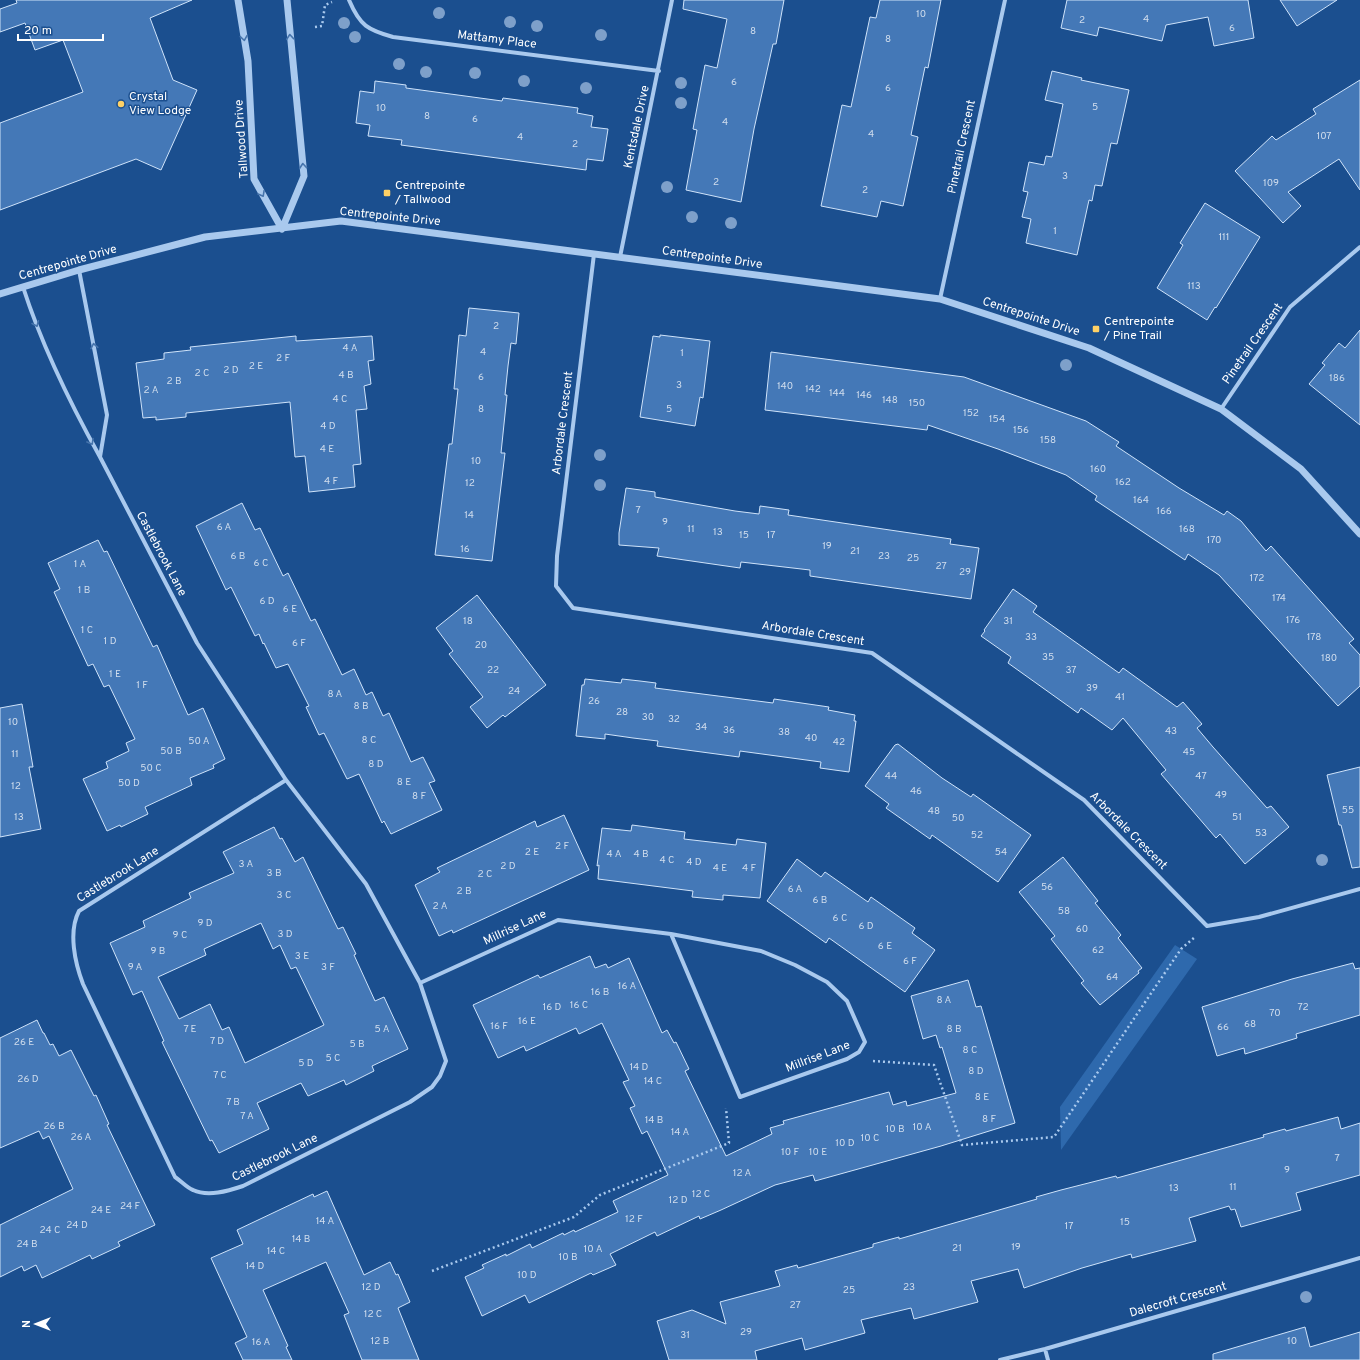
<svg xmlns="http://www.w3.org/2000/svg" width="1360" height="1360" viewBox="0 0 1360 1360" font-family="Overpass,sans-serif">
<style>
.green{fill:#2e69ad}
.building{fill:#4478b7;stroke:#cfe3fa;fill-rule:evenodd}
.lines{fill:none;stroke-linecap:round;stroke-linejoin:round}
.path{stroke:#a9c9ee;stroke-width:2.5;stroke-dasharray:2 3;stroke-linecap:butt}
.minor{stroke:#a9c9ee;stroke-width:4}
.tertiary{stroke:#a9c9ee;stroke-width:7}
.tree{fill:#7ea0ca}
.oneway{stroke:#4674ac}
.poi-dot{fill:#ffd166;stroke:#1b4f8f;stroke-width:1.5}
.labels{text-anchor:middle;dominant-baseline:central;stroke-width:3;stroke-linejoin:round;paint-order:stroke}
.number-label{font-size:10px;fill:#d0dded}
.street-label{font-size:12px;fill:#fff;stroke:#1b4f8f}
.poi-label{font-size:12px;fill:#fff;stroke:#1b4f8f;text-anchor:start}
</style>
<rect width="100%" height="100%" fill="#1b4f8f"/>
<!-- green -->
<path class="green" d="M1175,945L1197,959L1061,1150L1060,1107Z"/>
<!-- building -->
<path class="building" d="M16,0H192L150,18L173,80L197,90L161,170L136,159L0,210V123L83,92L63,40L35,50L25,23L0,32V9L17,3Z
M684,0H784L776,44H773L754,129L741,202L686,190L697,130L693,129L705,65L717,68L727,19L683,9Z
M880,0H941L928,68L925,67L911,135L918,137L903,206L881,201L877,217L821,206L842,105L851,107L870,17L876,18Z
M1067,0H1248L1254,38L1214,46L1208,17L1166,25L1162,41L1099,27L1097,36L1061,28Z
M1280,0H1337L1297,26Z
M1052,71L1082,78L1081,80L1129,90L1117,144L1111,143L1102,186L1095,185L1092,201L1089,200L1077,255L1026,243L1031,219L1022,217L1028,192L1023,191L1029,162L1044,165L1046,156L1052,157L1063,104L1045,100Z
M1360,80V190L1339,159L1288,192L1301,206L1283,223L1235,171L1272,136L1276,140L1316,114L1313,109Z
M375,81L406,85V88L502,101L503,98L578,108L577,113L593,116L591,127L608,129L603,161L587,159L586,170L401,145L402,140L368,136L370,125L356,123L360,91L374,93Z
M1205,203L1260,237L1216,308L1215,307L1207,320L1157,288L1183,245L1180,243Z
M469,308L519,313L516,344L511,343L508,366L505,395H507L501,453H505L492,561L435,555L449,444H452L458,389H454L459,335L466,336Z
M1360,330V425L1309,384L1325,365L1322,363L1339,343L1345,348Z
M660,335L710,341L703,398L700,397L695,426L640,417L653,336L660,337Z
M296,336V341L372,336L374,360L368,361L371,384L364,386L367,409L356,410L361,464L353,465L355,487L309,492L305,456L295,457L290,402L186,413V417L156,420V417L143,418L136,363L164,359V353L191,350L190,347Z
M771,352L964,377L1086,421L1119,442L1116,446L1179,488L1224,515L1227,511L1241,521L1266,551L1271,546L1354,639L1349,643L1360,655V686L1338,706L1219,575L1188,554L1185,560L1095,500L1097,496L1066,475L998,449L928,425L927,430L765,410Z
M626,488L655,492V497L735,511L759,514L760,506L789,510L788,515L951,539L950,544L979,548L971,599L810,576V570L741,562L740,568L657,556L659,548L619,545V533Z
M242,503L255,530L260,528L283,576L288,573L311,621L315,619L342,675L354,669L366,695L372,692L383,716L389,713L411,762L423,757L435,781L429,783L442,810L391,834L384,821L382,823L359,774L347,779L324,733L319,735L306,707L309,706L288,664L276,668L264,643L263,644L259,634L255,636L231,587L226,590L196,526Z
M98,540L104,552L107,551L153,647L157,645L188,715L203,708L225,759L213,765L214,768L190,778L192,785L145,807L148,814L121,827L120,825L107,831L83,779L108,768L106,762L129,751L126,743L135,739L109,685L104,687L93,664L88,666L54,592L60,589L48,563Z
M1013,589L1037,606L1033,612L1119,673L1123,668L1177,707L1183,702L1202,724L1197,728L1213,747L1267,808L1271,806L1289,827L1245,864L1220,834L1216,838L1161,774L1166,770L1123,718L1112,730L1081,708L1078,713L1008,663L1011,657L981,636L985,631L984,630Z
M477,595L546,685L505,717L503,715L487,728L470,707L483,697L449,654L453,651L436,628Z
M585,679L621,683L622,679L640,681L656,683L655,688L773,703L774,699L829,707L828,710L855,715L854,721H856L849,772L820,768L821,762L740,751L739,757L657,746L658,741L633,738L605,734V739L576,736L582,685H584Z
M22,704L33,767H29L41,829L0,837V708Z
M898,744L942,778L971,797L973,794L1031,835L998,882L932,835L930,839L886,808L889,804L865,786L895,745Z
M1360,767V867L1352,868L1341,825H1339L1327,775Z
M564,815L589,870L453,933L452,930L439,936L415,885L440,872L437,868L508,834L535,821L537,827Z
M632,825L685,832L684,839L736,845L737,839L766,843L760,898L723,895V900L692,897L693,891L598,879L599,865L597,866L602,828L631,831Z
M274,827L280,839L282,838L295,862L303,857L338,929L343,927L356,954L354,955L375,1001L384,997L408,1049L372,1066L374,1071L346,1085L344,1080L308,1096L301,1083L257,1103L269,1129L219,1153L212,1140L210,1141L162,1042L164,1041L142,991L133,995L110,943L145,927L143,921L191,898L189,893L234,873L223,852ZM261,923L273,949L280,945L291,969L296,967L324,1025L245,1063L229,1027L222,1030L210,1004L179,1019L158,977L206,955L204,949Z
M1063,857L1098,901L1095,903L1121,935L1118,938L1142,968L1138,971L1139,973L1100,1005L1081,983L1084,981L1051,939L1055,936L1019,892Z
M797,859L821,877L825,872L868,902L871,897L915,928L912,933L935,950L905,992L829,938L826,943L767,901Z
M590,956L595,968L606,964L608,968L629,958L662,1033L667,1030L674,1043L676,1042L689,1069L685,1071L726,1156L772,1134L770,1128L784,1124L783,1121L867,1098L889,1092L893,1105L906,1101L907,1106L956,1093L942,1047L940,1048L936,1035L923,1039L911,996L968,980L976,1007L981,1006L1015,1123L941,1146L815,1181L813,1175L775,1185L721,1210L700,1219L699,1216L657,1236L655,1232L610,1254L616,1265L593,1275L591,1273L529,1303L525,1295L482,1316L465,1277L484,1268L482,1265L506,1254V1256L530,1244L532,1248L563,1233L564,1235L574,1230L575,1232L618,1212L613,1201L668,1175L647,1131L642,1134L630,1108L635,1106L623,1082L629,1080L602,1023L579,1034L576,1028L526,1051L524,1046L498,1058L473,1005L538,975L540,978Z
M1353,963L1355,969L1360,968V1015L1296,1034L1297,1038L1245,1054L1244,1048L1217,1056L1202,1007L1292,979Z
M37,1020L43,1033H44L50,1045L53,1044L59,1056L71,1050L94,1096L96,1095L109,1124L107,1125L155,1225L118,1242L120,1246L92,1259L90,1255L42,1278L36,1265L24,1271L22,1266L0,1277V1225L73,1189L49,1136L43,1139L39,1131L0,1148V1038Z
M1338,1117L1341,1129L1360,1123V1175L1296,1193L1301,1210L1241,1227L1235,1209L1231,1210L1229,1206L1189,1218L1196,1241L1132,1258L1131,1254L1082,1268L1024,1288L1018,1269L971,1281L978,1302L914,1319L911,1308L861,1320L865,1333L805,1350L802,1338L755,1351L757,1360H669L657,1321L692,1310L726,1324L720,1302L780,1286L775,1271L797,1265L798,1268L873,1247V1244L899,1237V1239L1037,1199L1036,1197L1061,1190L1116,1176L1117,1178L1264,1137L1263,1135L1285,1129L1286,1131Z
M327,1191L364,1275L390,1262L396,1275L398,1274L410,1302L398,1308L419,1360H362L344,1315L349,1313L326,1262L263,1290L288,1346L286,1347L292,1360H243L235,1343L247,1337L211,1258L243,1244L237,1230L313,1194L314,1197Z
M1305,1327L1310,1347L1360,1332V1360H1213V1354Z"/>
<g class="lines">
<!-- path -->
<path class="path" d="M315,27L322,26L325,5L332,2
M873,1061L934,1065L962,1145L1054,1137L1181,949L1195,937
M432,1271L574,1217L600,1195L729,1143L726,1108"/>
<!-- minor -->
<path class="minor" d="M349,0C360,26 368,30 393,37L659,71
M594,254L557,556L556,586L573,608L872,653L1084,800L1207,926L1259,917L1360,889
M620,257L672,0
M23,287C42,346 70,403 100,457L107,415L79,270
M940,299L1005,0
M1221,409L1290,307L1360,247
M100,457L197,643L286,780L366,884L420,983L446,1061L440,1076L432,1087L410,1102L243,1186C228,1191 208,1197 193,1190C187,1188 181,1181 175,1177L83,984C75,963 68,932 79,911L286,780
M420,983L558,920L671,934L761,951L795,965L827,982L847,1001L865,1042L859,1052L847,1059L740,1097L671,934
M1045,1349L1048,1360
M1000,1360L1045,1349L1360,1258"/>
<!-- tertiary -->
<path class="tertiary" d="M238,0L248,61L254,179L282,229
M282,229L304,176L287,0
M0,294L79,270L205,237L341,221L940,299L1089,348L1221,409L1301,469L1360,534"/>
</g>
<!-- trees -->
<g class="tree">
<circle cx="439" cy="13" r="6"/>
<circle cx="510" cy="22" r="6"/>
<circle cx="344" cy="23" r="6"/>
<circle cx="537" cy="26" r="6"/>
<circle cx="601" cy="35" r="6"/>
<circle cx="355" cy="37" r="6"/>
<circle cx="399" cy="64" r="6"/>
<circle cx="426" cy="72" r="6"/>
<circle cx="475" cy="73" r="6"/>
<circle cx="524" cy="81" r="6"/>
<circle cx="681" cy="83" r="6"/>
<circle cx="586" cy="88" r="6"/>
<circle cx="681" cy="103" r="6"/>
<circle cx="667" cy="187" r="6"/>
<circle cx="692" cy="217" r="6"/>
<circle cx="731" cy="223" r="6"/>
<circle cx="1066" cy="365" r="6"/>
<circle cx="600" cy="455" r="6"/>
<circle cx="600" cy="485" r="6"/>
<circle cx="1322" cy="860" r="6"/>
<circle cx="1306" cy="1297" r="6"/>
</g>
<!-- one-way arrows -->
<defs><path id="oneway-chevron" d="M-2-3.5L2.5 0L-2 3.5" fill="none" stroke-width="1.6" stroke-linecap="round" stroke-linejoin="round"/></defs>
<g class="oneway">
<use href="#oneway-chevron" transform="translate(290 37) rotate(-95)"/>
<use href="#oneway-chevron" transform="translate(244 38) rotate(81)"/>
<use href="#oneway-chevron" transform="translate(303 166) rotate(-95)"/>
<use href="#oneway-chevron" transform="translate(262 194) rotate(61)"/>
<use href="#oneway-chevron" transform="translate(36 324) rotate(67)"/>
<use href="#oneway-chevron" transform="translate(94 346) rotate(-101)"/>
<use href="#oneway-chevron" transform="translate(91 442) rotate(61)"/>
</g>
<!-- markers -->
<g class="poi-dot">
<circle cx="121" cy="104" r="4"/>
<rect x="383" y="189" width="8" height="8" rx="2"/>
<rect x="1092" y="325" width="8" height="8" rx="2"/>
</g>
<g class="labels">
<!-- number labels -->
<g class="number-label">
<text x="921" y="14">10</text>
<text x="1146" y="19">4</text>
<text x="1082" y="20">2</text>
<text x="1232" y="28">6</text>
<text x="753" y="31">8</text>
<text x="888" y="39">8</text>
<text x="734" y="82">6</text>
<text x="888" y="88">6</text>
<text x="1095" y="107">5</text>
<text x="381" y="108">10</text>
<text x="427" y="116">8</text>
<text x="475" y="119">6</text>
<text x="725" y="122">4</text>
<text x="871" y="134">4</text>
<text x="1324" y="136">107</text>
<text x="520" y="137">4</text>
<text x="575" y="144">2</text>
<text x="1065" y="176">3</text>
<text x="716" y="182">2</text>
<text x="1271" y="183">109</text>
<text x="865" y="190">2</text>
<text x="1055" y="231">1</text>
<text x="1224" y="237">111</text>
<text x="1194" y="286">113</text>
<text x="496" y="326">2</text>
<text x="350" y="348">4 A</text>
<text x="483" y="352">4</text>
<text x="682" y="353">1</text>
<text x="283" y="358">2 F</text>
<text x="256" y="366">2 E</text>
<text x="231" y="370">2 D</text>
<text x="202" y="373">2 C</text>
<text x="346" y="375">4 B</text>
<text x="481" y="377">6</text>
<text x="1337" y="378">186</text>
<text x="174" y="381">2 B</text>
<text x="679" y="385">3</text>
<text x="785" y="386">140</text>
<text x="813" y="389">142</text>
<text x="151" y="390">2 A</text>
<text x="837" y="393">144</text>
<text x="864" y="395">146</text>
<text x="340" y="399">4 C</text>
<text x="890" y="400">148</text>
<text x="917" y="403">150</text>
<text x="481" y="409">8</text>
<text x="669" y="409">5</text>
<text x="971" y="413">152</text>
<text x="997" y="419">154</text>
<text x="328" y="426">4 D</text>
<text x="1021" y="430">156</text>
<text x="1048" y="440">158</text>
<text x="327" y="449">4 E</text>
<text x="476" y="461">10</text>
<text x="1098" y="469">160</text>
<text x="331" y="481">4 F</text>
<text x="1123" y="482">162</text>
<text x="470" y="483">12</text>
<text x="1141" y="500">164</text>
<text x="638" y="510">7</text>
<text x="1164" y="511">166</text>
<text x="469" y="515">14</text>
<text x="665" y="522">9</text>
<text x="224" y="527">6 A</text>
<text x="691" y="529">11</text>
<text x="1187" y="529">168</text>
<text x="718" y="532">13</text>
<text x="744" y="535">15</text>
<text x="771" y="535">17</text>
<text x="1214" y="540">170</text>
<text x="827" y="546">19</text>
<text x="465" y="549">16</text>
<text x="855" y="551">21</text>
<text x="238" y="556">6 B</text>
<text x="884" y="556">23</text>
<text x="913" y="558">25</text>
<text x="261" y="563">6 C</text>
<text x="80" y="564">1 A</text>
<text x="941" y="566">27</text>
<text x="965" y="572">29</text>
<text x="1257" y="578">172</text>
<text x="84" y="590">1 B</text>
<text x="1279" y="598">174</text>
<text x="267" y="601">6 D</text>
<text x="290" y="609">6 E</text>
<text x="1293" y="620">176</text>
<text x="468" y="621">18</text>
<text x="1008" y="621">31</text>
<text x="87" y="630">1 C</text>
<text x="1031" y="637">33</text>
<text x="1314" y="637">178</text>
<text x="110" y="641">1 D</text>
<text x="299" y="643">6 F</text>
<text x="481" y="645">20</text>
<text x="1048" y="657">35</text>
<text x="1329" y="658">180</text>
<text x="493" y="670">22</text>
<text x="1071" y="670">37</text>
<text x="115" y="674">1 E</text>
<text x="142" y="685">1 F</text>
<text x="1092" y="688">39</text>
<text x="514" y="691">24</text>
<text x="335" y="694">8 A</text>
<text x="1120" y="697">41</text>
<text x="594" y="701">26</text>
<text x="361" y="706">8 B</text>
<text x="622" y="712">28</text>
<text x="648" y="717">30</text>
<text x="674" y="719">32</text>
<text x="13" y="722">10</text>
<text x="701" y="727">34</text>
<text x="729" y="730">36</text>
<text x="1171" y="731">43</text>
<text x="784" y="732">38</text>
<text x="811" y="738">40</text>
<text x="369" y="740">8 C</text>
<text x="199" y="741">50 A</text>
<text x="839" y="742">42</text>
<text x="171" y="751">50 B</text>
<text x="1189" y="752">45</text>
<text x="15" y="754">11</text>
<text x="376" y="764">8 D</text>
<text x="151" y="768">50 C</text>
<text x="891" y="776">44</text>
<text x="1201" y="776">47</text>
<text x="404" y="782">8 E</text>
<text x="129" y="783">50 D</text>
<text x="16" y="786">12</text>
<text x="916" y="791">46</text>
<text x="1221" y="795">49</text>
<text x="419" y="796">8 F</text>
<text x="1348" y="810">55</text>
<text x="934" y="811">48</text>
<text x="19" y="817">13</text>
<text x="1237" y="817">51</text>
<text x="958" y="818">50</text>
<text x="1261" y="833">53</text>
<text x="977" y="835">52</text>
<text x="562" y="846">2 F</text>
<text x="532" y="852">2 E</text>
<text x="1001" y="852">54</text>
<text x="614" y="854">4 A</text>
<text x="641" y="854">4 B</text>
<text x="667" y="860">4 C</text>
<text x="694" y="862">4 D</text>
<text x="246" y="864">3 A</text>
<text x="508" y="866">2 D</text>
<text x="720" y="868">4 E</text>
<text x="749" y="868">4 F</text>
<text x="274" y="873">3 B</text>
<text x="485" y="874">2 C</text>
<text x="1047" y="887">56</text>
<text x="795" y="889">6 A</text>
<text x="464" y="891">2 B</text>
<text x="284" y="895">3 C</text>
<text x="820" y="900">6 B</text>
<text x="440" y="906">2 A</text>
<text x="1064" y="911">58</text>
<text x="840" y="918">6 C</text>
<text x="205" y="923">9 D</text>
<text x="866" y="926">6 D</text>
<text x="1082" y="929">60</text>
<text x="285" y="934">3 D</text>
<text x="180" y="935">9 C</text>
<text x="885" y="946">6 E</text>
<text x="1098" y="950">62</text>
<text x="158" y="951">9 B</text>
<text x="302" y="956">3 E</text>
<text x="910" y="961">6 F</text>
<text x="135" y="967">9 A</text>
<text x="328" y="967">3 F</text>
<text x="1112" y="977">64</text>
<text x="627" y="986">16 A</text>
<text x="600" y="992">16 B</text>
<text x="944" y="1000">8 A</text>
<text x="579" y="1005">16 C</text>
<text x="552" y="1007">16 D</text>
<text x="1303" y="1007">72</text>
<text x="1275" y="1013">70</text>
<text x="527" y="1021">16 E</text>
<text x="1250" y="1024">68</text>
<text x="499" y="1026">16 F</text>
<text x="1223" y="1027">66</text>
<text x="190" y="1029">7 E</text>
<text x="382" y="1029">5 A</text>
<text x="954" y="1029">8 B</text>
<text x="217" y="1041">7 D</text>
<text x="24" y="1042">26 E</text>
<text x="357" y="1044">5 B</text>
<text x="970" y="1050">8 C</text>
<text x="333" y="1058">5 C</text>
<text x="306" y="1063">5 D</text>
<text x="639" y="1067">14 D</text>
<text x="976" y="1071">8 D</text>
<text x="220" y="1075">7 C</text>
<text x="28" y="1079">26 D</text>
<text x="653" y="1081">14 C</text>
<text x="982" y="1097">8 E</text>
<text x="233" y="1102">7 B</text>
<text x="247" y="1116">7 A</text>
<text x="989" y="1119">8 F</text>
<text x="654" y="1120">14 B</text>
<text x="54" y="1126">26 B</text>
<text x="922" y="1127">10 A</text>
<text x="895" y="1129">10 B</text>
<text x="680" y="1132">14 A</text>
<text x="81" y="1137">26 A</text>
<text x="870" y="1138">10 C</text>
<text x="845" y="1143">10 D</text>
<text x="790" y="1152">10 F</text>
<text x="818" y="1152">10 E</text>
<text x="1337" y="1158">7</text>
<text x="1287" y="1170">9</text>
<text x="742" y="1173">12 A</text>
<text x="1233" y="1187">11</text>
<text x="1174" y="1188">13</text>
<text x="701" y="1194">12 C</text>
<text x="678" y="1200">12 D</text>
<text x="130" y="1206">24 F</text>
<text x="101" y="1210">24 E</text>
<text x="634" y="1219">12 F</text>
<text x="325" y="1221">14 A</text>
<text x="1125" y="1222">15</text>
<text x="77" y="1225">24 D</text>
<text x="1069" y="1226">17</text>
<text x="50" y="1230">24 C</text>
<text x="301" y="1239">14 B</text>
<text x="27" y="1244">24 B</text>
<text x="1016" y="1247">19</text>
<text x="957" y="1248">21</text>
<text x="593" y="1249">10 A</text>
<text x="276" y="1251">14 C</text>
<text x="568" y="1257">10 B</text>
<text x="255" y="1266">14 D</text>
<text x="527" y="1275">10 D</text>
<text x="371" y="1287">12 D</text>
<text x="909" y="1287">23</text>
<text x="849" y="1290">25</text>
<text x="795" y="1305">27</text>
<text x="373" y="1314">12 C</text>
<text x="746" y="1332">29</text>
<text x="685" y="1335">31</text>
<text x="380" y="1341">12 B</text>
<text x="1292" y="1341">10</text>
<text x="261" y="1342">16 A</text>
</g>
<!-- street labels -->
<g class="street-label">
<text transform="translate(497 40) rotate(7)">Mattamy Place</text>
<text transform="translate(637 127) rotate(-78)">Kentsdale Drive</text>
<text transform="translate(242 139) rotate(-94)">Tallwood Drive</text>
<text transform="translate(962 147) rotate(-78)">Pinetrail Crescent</text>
<text transform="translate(390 217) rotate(6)">Centrepointe Drive</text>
<text transform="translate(712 258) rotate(8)">Centrepointe Drive</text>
<text transform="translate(68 263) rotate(-16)">Centrepointe Drive</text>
<text transform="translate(1031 317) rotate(18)">Centrepointe Drive</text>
<text transform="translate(1253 344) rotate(-55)">Pinetrail Crescent</text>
<text transform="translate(563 423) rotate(-83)">Arbordale Crescent</text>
<text transform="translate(161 554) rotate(62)">Castlebrook Lane</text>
<text transform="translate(813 634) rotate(9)">Arbordale Crescent</text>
<text transform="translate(1128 831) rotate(45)">Arbordale Crescent</text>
<text transform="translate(118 875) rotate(-32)">Castlebrook Lane</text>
<text transform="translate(515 928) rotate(-25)">Millrise Lane</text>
<text transform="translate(818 1057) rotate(-21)">Millrise Lane</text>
<text transform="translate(275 1158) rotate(-26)">Castlebrook Lane</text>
<text transform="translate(1178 1300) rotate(-16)">Dalecroft Crescent</text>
</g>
<!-- poi labels -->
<g class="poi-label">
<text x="129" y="97">Crystal<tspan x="129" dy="14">View Lodge</tspan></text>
<text x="395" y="186">Centrepointe<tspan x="395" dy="14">/ Tallwood</tspan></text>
<text x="1104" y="322">Centrepointe<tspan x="1104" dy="14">/ Pine Trail</tspan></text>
</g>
</g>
<!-- north arrow -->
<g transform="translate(36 1324) rotate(270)" stroke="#1b4f8f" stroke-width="3" paint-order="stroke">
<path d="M0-3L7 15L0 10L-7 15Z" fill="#ffffff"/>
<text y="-6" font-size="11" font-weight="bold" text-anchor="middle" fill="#ffffff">N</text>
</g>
<!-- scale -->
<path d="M18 34v6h85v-6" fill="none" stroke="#ffffff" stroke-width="2"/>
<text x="24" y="34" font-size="12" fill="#ffffff" stroke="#1b4f8f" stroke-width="3" paint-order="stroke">20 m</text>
</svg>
